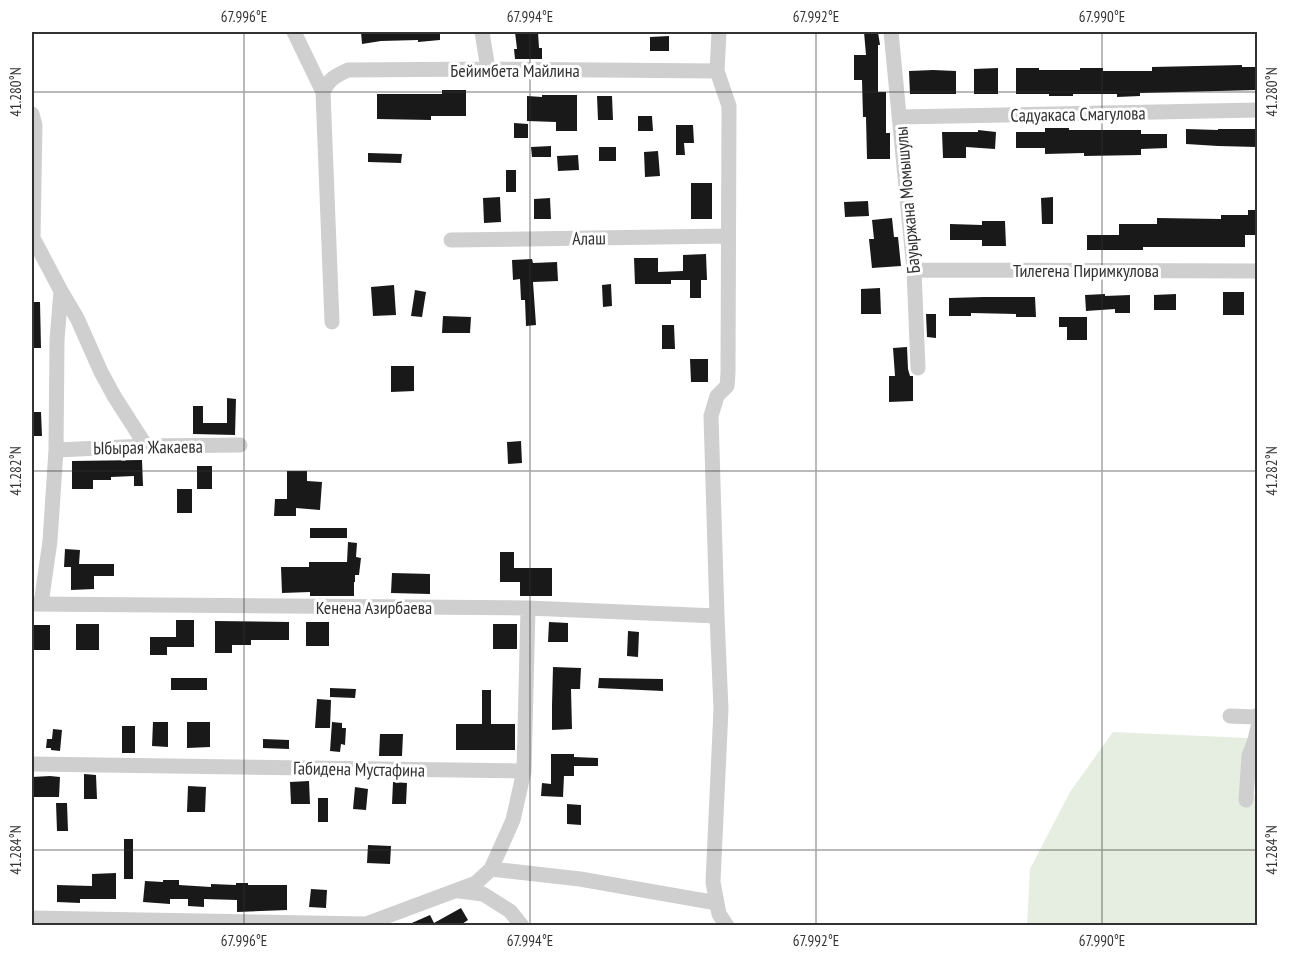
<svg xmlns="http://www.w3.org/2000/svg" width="1289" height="957" viewBox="0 0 1289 957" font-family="'PT Sans Narrow',sans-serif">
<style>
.green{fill:#e5eee0}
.building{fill:#191919}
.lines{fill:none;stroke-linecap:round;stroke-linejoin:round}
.minor{stroke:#cfcfcf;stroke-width:15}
.ticks{fill:none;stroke:#323232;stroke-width:1.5;stroke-opacity:0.45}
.labels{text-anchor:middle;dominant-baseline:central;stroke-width:6;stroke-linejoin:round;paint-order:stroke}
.street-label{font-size:18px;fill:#323232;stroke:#fff}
.neatline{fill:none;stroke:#323232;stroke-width:2}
.ticks-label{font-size:15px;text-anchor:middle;fill:#323232}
</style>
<rect width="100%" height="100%" fill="#fff"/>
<!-- green -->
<path class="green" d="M1113,732L1248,738L1243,796L1257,795V925L1027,926L1030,869L1070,792Z"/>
<!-- building -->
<path class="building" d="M361,32H440V40L418,42V40L381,41L362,44Z
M515,32H538L539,48H542V59H515L514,49H517Z
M864,32H878L880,45H878V92H886V133H890V159H867L866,117H863L862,80H854V55H866Z
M669,36V51H650V37Z
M1242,65V67H1257V90L1140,93V96L1117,97V94H1073V96H1049V94H1016V68H1039V70H1080V68H1103V71H1152V67Z
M998,68V94H974V69Z
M933,70L956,71V94H910L909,71Z
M442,90H466V116H431V120L377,119V94H442Z
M542,95H577V131H556V122L527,121V96L542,97Z
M597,96H612L613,120H598Z
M638,116H652L653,131H638Z
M514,123L528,124V138H514Z
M676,125H693L694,143H684L685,155H676Z
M1045,128H1069V130H1141V134H1167V148L1141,149V155L1084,156V153L1045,154V148H1016V132H1045Z
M1186,129L1218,130V129H1257V147L1218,146L1186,144Z
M978,130L996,132L995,149L966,147V158H943L942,132H978Z
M551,146V157H532L531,147Z
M599,147H616V161H599Z
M658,151L660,176L645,177L644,152Z
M368,153L402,154L401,163L368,162Z
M578,155L579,170L558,171L557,156Z
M506,170H516V192H506Z
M691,183H712V219H691Z
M500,197L501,222L484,223L483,198Z
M1053,197V224H1042L1041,198Z
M550,198L551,219H534V199Z
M868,201L869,216L845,217L844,202Z
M1248,210H1257V235H1245V247H1143V250H1087V235H1119V224H1157V218L1221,219V215H1248Z
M892,218L894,237H898L901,266L872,268L869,239H874L872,220Z
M982,221H1005L1006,246H982V240H950V224L982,225Z
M706,254L707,280H701V298H690V280H671V284H635L634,258H658V272L683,271V255Z
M532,259L533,263L557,262L558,281L533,282L536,325L526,326L525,300H521L520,279L513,280L512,260Z
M611,284L612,306L603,307L602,285Z
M394,285L396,315L373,316L371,287Z
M880,288L881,314H861V289Z
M415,290L426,292L422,317L411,316Z
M1223,292H1244V315H1223Z
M1105,294V296L1130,295V313H1115V309L1086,311L1085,295Z
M1176,294V310H1154V295Z
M984,297H1035L1036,317H1016V314L971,313V316H949V298Z
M32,302H40L41,348H32Z
M926,314H936V338L927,337Z
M443,316L471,317L470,333H442Z
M1059,317H1087V340H1067V327H1059Z
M662,325H674L675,349H662Z
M907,347L908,369L910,376H913V401L889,402V376H895L893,348Z
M690,359H708V382H691Z
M391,366H414V391L391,392Z
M227,398L236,399L235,435L193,434V406H203V423H227Z
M32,412H41L42,436H32Z
M521,441L522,463L508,464L507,442Z
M142,460L143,486H134V476L111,477V480H93V489H72V461Z
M197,466H212V489H197Z
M287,471H307V481L322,482L320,510L296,508V516H274L275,499H287Z
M177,489H192V513H177Z
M310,528H347V538H310Z
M348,542L357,543L356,557L361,558L359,575H355V582H354V596H310V592L282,593L281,567H309V562H347Z
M65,549L80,550L79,564H114V576H94V589L71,590V567H64Z
M500,552H514V568H552V596H520V582H500Z
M392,573L430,574V594L391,593Z
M176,620H194V647H167V655H150V637H176Z
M215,621L289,622V640H251V645H232V653H215Z
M306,622H329V646H306Z
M549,622L568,623V642H548Z
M76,624H99V650H76Z
M493,624H517V649H493Z
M32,625H50V650H32Z
M628,631L639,632L638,657L627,656Z
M553,667L581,668L580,689H571L572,729L552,730V705Z
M171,678H207V690H171Z
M599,678L663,679V691L598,688Z
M330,688L356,689L355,698L330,697Z
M482,690H491V724H515V750H456V724H482Z
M317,699L331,700L330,728H315Z
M153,722H168V747L152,746Z
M187,722H210V747L187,748Z
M332,722L342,723V728H346L345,745L341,744L340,752L330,751Z
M122,726H135V753H122Z
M53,729L62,730L60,751L51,750V748H46L47,739H52Z
M380,734H403L402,756H379Z
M263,739L289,740V749L263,748Z
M551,754H574V757L598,758V766H574V776H564L563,797L541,796L542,783L551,784Z
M84,774L96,775L97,799H84Z
M50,776L60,777L59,797H32V777Z
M309,781L310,804H291L290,782Z
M393,782L407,783L406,804H392Z
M188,786L206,787L205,812H187Z
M355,787L368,789L366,810L353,809Z
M318,798H328V822H318Z
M56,803H67L68,831H57Z
M567,804L581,805V825L567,824Z
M124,839H133V879H124Z
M368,845L391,846L390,864L367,863Z
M116,873V899H80V903L57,902V885L92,886V874Z
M163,880H179V885L211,887V884L236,885V883H248V885H287V910L237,912V900L204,899V907L188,906V899H170V904L143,902L145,881L163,882Z
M311,889L327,890L326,908L309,907Z
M461,908L468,920L459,926H405L430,915L434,923Z"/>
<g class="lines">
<!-- minor -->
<path class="minor" d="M294,32L323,92L332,322
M482,32L488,69
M719,32L717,71L729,106L728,373L727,386L717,396L711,416L717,616L721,709L713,882L719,914L727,926
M891,32L914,270L918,368
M323,92C329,79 335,76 348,70L488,69L717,71
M32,114L35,125L33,238L61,291L77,318L101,372L114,396L146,446
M899,117L1258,110
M451,240L728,236
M914,270L1258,271
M56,450L146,446L240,445
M32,604L528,608L717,616
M41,604L50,541L56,450L57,340L61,291
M1230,716L1255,717L1258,715
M32,764L524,771L528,608
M1246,800L1249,756L1255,740L1258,727
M491,869L580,879L717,903
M459,891L483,894L510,911L522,926
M32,918L366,924L476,883L491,869L513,820L524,771"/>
</g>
<!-- ticks -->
<path class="ticks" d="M244,32V926M530,32V926M816,32V926M1102,32V926M32,92H1258M32,471H1258M32,850H1258"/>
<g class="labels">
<!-- street labels -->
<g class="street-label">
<text x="515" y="70">Бейимбета Майлина</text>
<text transform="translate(1078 114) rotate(-1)">Садуакаса Смагулова</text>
<text transform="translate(907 200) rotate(-95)">Бауыржана Момышулы</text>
<text transform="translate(589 238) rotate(-1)">Алаш</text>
<text x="1086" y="270">Тилегена Пиримкулова</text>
<text transform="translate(148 447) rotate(-1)">Ыбырая Жакаева</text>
<text x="374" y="607">Кенена Азирбаева</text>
<text transform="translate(359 769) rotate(1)">Габидена Мустафина</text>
</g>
</g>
<!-- border -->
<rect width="1289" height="957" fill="none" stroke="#ffffff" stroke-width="66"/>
<rect x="33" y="33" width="1223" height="891" class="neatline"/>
<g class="ticks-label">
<text x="244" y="22">67.996°E</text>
<text x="530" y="22">67.994°E</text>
<text x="816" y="22">67.992°E</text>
<text x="1102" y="22">67.990°E</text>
<text transform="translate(1272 92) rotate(-90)" y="5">41.280°N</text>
<text transform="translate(16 92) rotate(-90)" y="5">41.280°N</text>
<text transform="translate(1272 471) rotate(-90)" y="5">41.282°N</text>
<text transform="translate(16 471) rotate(-90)" y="5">41.282°N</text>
<text transform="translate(1272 850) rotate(-90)" y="5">41.284°N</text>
<text transform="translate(16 850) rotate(-90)" y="5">41.284°N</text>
<text x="244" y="946">67.996°E</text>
<text x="530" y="946">67.994°E</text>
<text x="816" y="946">67.992°E</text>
<text x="1102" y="946">67.990°E</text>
</g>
</svg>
